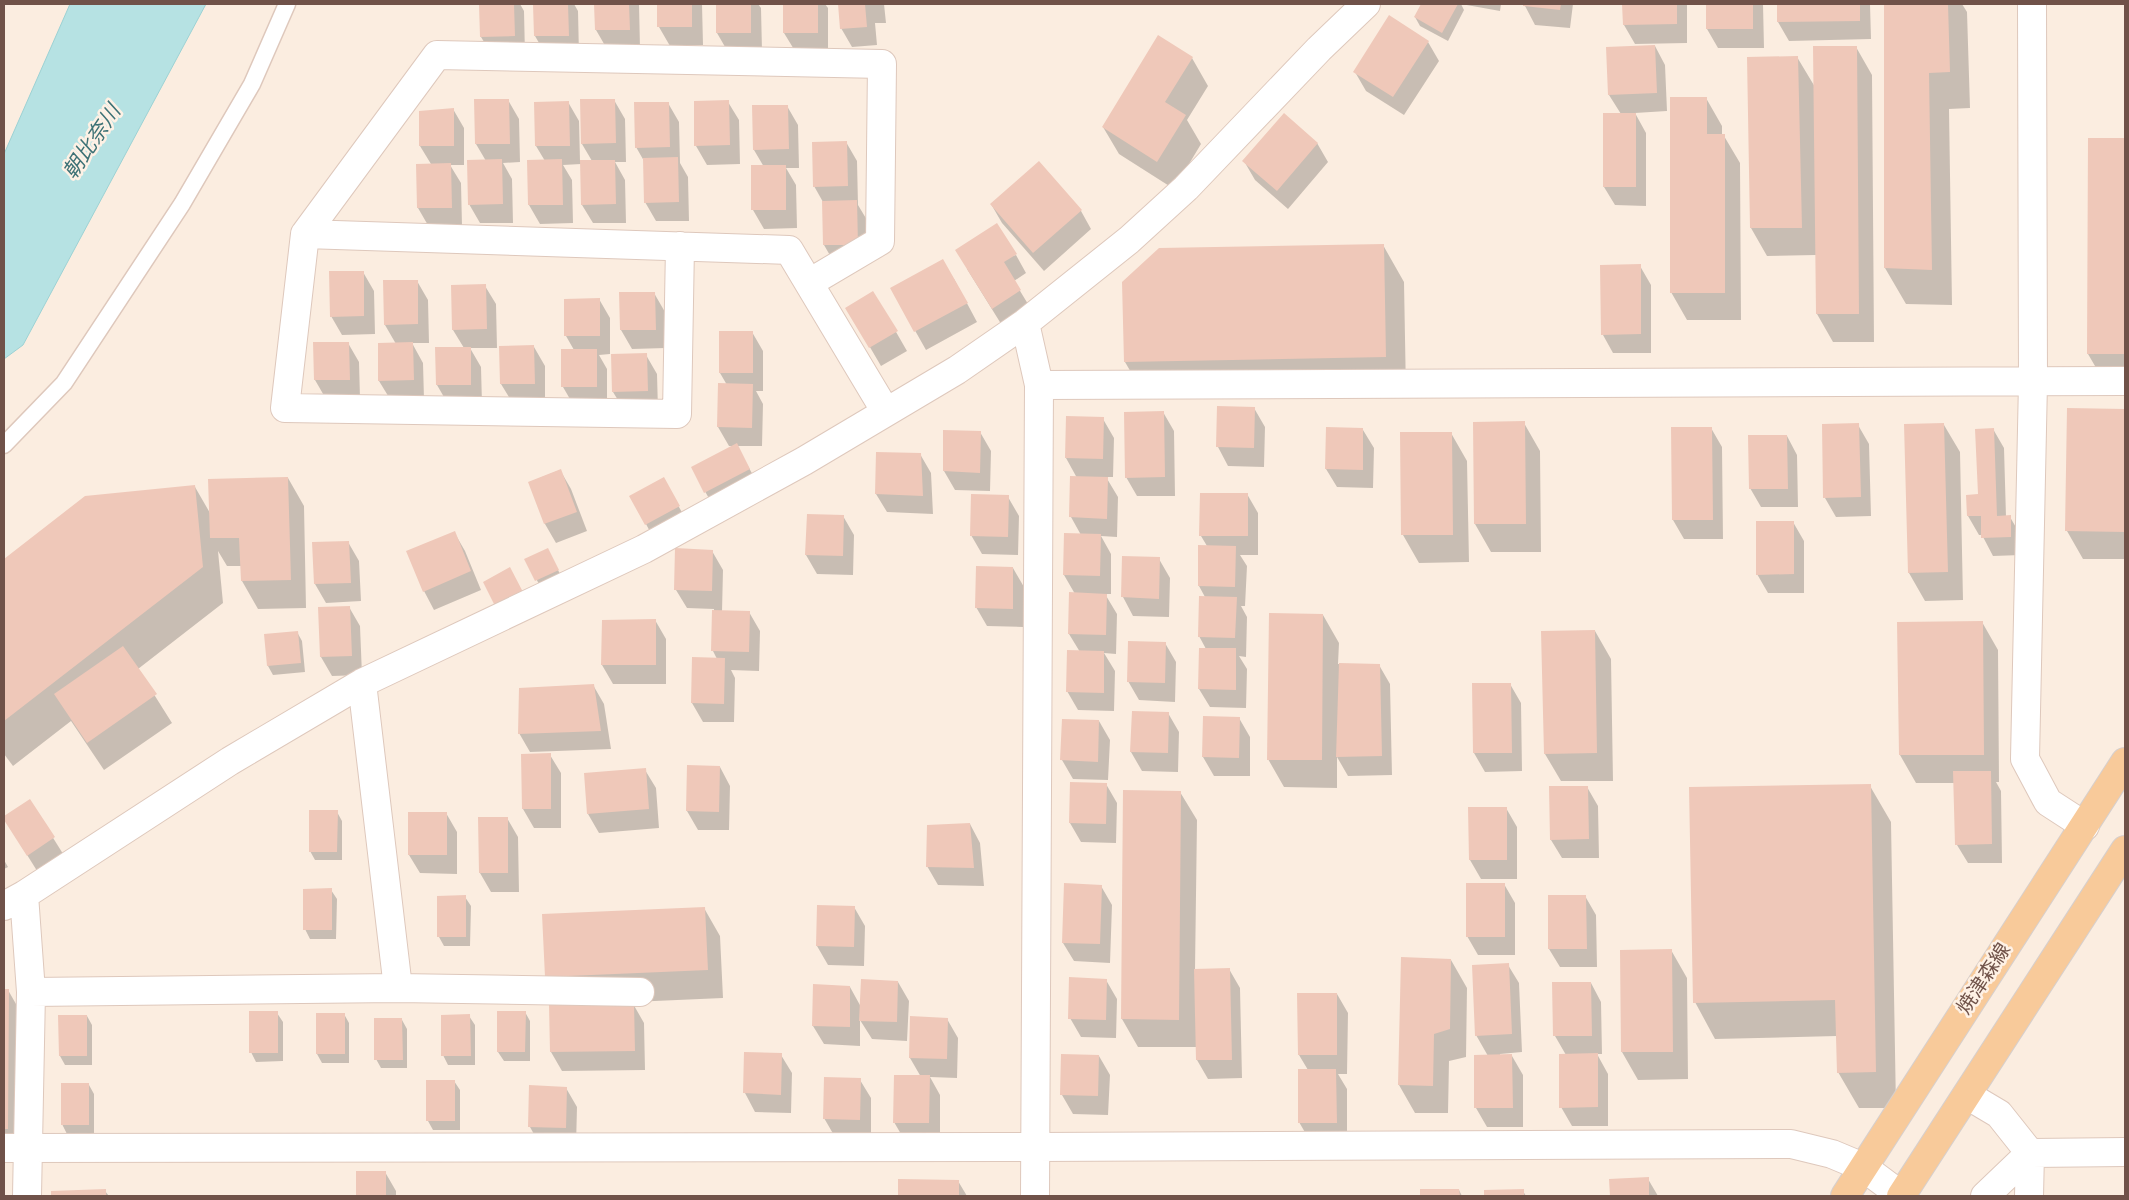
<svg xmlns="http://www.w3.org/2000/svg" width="2129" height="1200" viewBox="0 0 2129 1200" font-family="'Alegreya Sans','Noto Sans JP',sans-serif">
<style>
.water{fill:#b6e2e3;stroke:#9cd2d4}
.shadow{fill:#0003}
.building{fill:#efc8b9}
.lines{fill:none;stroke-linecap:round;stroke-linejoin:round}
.service-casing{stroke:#dec8bc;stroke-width:19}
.minor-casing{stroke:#dec8bc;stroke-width:30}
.primary-casing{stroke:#d7cfcc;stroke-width:30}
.service{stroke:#fff;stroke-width:16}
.minor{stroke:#fff;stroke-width:28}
.primary{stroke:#f8ca9a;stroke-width:28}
.labels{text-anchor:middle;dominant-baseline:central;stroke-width:5;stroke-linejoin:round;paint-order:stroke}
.street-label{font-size:20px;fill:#705249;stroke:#fef1e5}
.water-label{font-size:21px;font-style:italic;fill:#3e7276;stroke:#fef1e5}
</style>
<rect width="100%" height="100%" fill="#fbede0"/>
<!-- water -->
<path class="water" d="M70,4H206L23,345L4,359V154Z"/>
<!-- shadow -->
<path class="shadow" d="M480,4H520L524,11L525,55H492L481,37Z
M535,4H574L578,11L579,55H546L535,36Z
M595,4H639L640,48L607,49L596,30Z
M658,4H702L703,45L670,46L659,27Z
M717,4H758L761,8L762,51L728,52L717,33Z
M784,4H825L828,8V51H795L784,33Z
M839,4H884L886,23H875L877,45L852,47L841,28Z
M1422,4H1501L1500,11L1461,4L1464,10L1448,41L1420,26L1415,17Z
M1524,4H1573L1570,28L1535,25Z
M1624,4H1687V43L1635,44L1624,25Z
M1707,4H1763L1764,48H1718L1707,29Z
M1778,4H1870L1871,39L1789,41L1778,22Z
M1885,4H1962L1967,12L1970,108L1949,109L1952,305L1906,304L1885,268Z
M1428,42L1439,61L1404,115L1366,91L1355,72Z
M1655,46L1665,65L1667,111L1635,113L1646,133V206L1615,205L1604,187L1621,114L1609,95Z
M1856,47L1872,75L1874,342H1833L1817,314L1816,255L1767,256L1751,228L1748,58L1797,57L1815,87Z
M1192,58L1208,86L1187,120L1201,144L1174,189L1119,154L1103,127Z
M1706,98L1722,126V136H1724L1740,163L1741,320H1687L1671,292Z
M508,100L519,119L520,162L503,163L512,179L513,223H480L469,204L486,161L476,144Z
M614,100L625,119L626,162H615L625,180L626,223H593L582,205L581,164L563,165L572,180L573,223L540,224L529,205L545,161L536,146L535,103L568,102L579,121L580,161H592L582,144Z
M728,102L739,120L740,164L707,165L696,146Z
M668,103L679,122L680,163L688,177L689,221H656L645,202L644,161L636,147Z
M787,106L798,125L799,168H786L796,185L797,228L764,229L753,210L764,167L754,150Z
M453,109L464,128V165H450L461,183L462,226L429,227L418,208L431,164L420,146V112Z
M2089,139L2125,140V390H2109L2088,354Z
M846,142L857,161L858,205L867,220L868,264H835L824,245L823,202L814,186Z
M1317,143L1328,162L1288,209L1255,180L1244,161Z
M991,204L1081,211L1091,229L1044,271L1002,223Z
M1383,245L1404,282L1406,393L1146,398L1125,362Z
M1016,255L1026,273L1014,281L1031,309L1003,327L967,269Z
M1640,266L1651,285V353H1613L1603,335Z
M363,272L374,291L375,334L342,335L331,316Z
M954,279L977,322L926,350L891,288Z
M417,281L428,300L429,343H412L423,363L424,399H390L379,381L396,344L385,325Z
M485,286L496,304L497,348H470L481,367L482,404H448L437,385L464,348L453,330Z
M873,292L907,351L881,366L847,308Z
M654,293L665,312L666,348L632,349L621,330Z
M599,299L610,318V354L599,355L607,369V405L574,406L563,387L574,350L566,336L565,300Z
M720,332H752L763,351V391H756L763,404L762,446H737L760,488L716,511L692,468L734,446H729L718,427L719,385H727L720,373Z
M348,343L359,362L360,398L326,399L315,380Z
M534,347L545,366V402H512L501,384Z
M646,355L657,374L658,410H624L613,392Z
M1254,408L1265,427L1264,467L1228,466L1218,447Z
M2068,409L2125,410V559H2083L2067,531Z
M1163,412L1174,431L1175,496H1137L1126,477Z
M1103,419L1114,438L1113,477H1106L1118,497L1117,537L1101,536L1111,554V594H1105L1117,614L1116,654L1104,653L1115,671L1114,711L1078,710L1067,691L1080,652L1069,634L1075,594L1064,575L1081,535L1071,517L1077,478L1066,458Z
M1524,423L1540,451L1541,552H1491L1475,524Z
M1858,425L1869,444L1871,516L1836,517L1825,498Z
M1944,425L1960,452L1963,600L1925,601L1909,573Z
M1711,428L1722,447L1723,539H1684L1673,520Z
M1993,429L2004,448L2006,517H2010L2021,536V555L1993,556L1982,535H1979L1968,516L1979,495Z
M1363,430L1374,448L1373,488L1337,487L1326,469Z
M980,432L991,451L990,491L955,490L944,471Z
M1451,433L1467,461L1469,562L1419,563L1403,535Z
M1787,436L1797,455L1798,507H1761L1750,488Z
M920,454L931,473L933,514L887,512L876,494Z
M560,470L571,489L587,531L556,543L545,524L530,482Z
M288,478L304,506L306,608L258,609L242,581L241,566H227L218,551L223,603L138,669L172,723L104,770L71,721L13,766L4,754V561L85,497L195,487L210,513Z
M1247,494L1258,513V555H1240L1247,566L1245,606H1241L1247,617L1246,657L1239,656L1247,669L1246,708L1210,707L1199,689L1206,649L1199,636L1205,597L1199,586L1207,546L1201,536Z
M1008,497L1019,516L1018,555L982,554L971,535Z
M674,498L689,525L656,543L646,524Z
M843,516L854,535L853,575L817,574L806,555Z
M1793,522L1804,541V593H1768L1757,574Z
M454,532L465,551L481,590L434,610L424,591Z
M348,542L359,561L361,601L326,603L315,584Z
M712,551L723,570L722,612H749L760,631L759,671L731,670L735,678L734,722H703L692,703L717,659L713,651L714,609L687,608L676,590Z
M552,558L563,580L542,590L526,559Z
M1123,558L1159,559L1170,578L1169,617L1133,616L1123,597Z
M1013,568L1024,587L1023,627L987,626L976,607Z
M349,607L360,626L362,675L332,676L321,657L319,609Z
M1323,615L1339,643L1338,664L1379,665L1390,684L1392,775L1348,776L1337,757V788L1284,787L1268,759Z
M655,620L666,639V684H613L602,665Z
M1982,622L1998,650L1999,782H1996L2001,791L2002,863H1968L1957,845L1955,783H1916L1900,755L1898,623Z
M1595,631L1611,659L1613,781H1561L1545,754Z
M297,632L302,641L305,672L273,675L268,666L265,635Z
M1165,643L1176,662L1175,702L1139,700L1128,681Z
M1510,684L1521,703L1522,771L1485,772L1474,753Z
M593,685L604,704L611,749L530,752L519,733Z
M1168,713L1179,732L1178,772L1142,771L1131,752Z
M1239,718L1250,737V776H1214L1203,757Z
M1099,721L1110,740L1108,780L1073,779L1062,760Z
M522,755H550L561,773V828H534L523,809Z
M720,767L730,786L729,830H698L687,811Z
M645,770L656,788L659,828L599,833L588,814Z
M1106,784L1117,803L1116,843L1081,842L1070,823Z
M1870,786L1891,822L1896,1108H1859L1838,1072L1837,1036L1715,1039L1695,1002Z
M1587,787L1598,806L1599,858H1562L1551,840Z
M1180,792L1197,820L1195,970L1229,969L1240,988L1242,1078L1208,1079L1197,1060V1047H1138L1122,1019Z
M30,801L65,857L39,874L4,818Z
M1506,808L1517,827V879H1481L1470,860Z
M337,812L342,821V860H315L310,851Z
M446,813L457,832V874L420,873L409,855Z
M507,818L518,837L519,892H491L480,873Z
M970,824L980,843L984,886L938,885L927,866Z
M4,860L8,867L4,869Z
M1504,884L1515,903V955H1478L1467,936Z
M1101,886L1112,905L1110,963L1074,961L1063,943Z
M331,890L337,899L336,939H310L305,929Z
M1585,896L1596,915L1597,967H1560L1549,949Z
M465,897L471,906L470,946H444L439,937Z
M854,907L865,926L864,966L828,965L817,946Z
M704,908L720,936L723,998L632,1002L644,1023L645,1070L562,1071L551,1052V1005L546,977Z
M1671,950L1687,978L1688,1079L1638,1080L1622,1052Z
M1451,960L1467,988L1466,1057L1449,1061L1448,1113H1415L1399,1085Z
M1508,965L1519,983L1522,1052L1500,1054V1056H1512L1523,1075V1127H1487L1476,1108L1488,1056L1476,1035Z
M1106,980L1117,999L1116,1038L1081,1037L1070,1018Z
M898,982L909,1001L907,1041L872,1039L860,1020V1046L824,1044L813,1026L850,987L861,1007Z
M1591,983L1601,1002L1602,1054H1597L1608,1074V1126H1572L1561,1107L1566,1055L1555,1036Z
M4,990H8L24,1018V1157H4Z
M1299,994H1337L1348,1013L1347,1074H1338L1347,1089V1141H1310L1299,1122L1308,1070L1299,1055Z
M525,1012L530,1021V1061H504L498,1052Z
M277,1013L283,1022V1061L256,1062L251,1052Z
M317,1014H344L349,1023V1063H322L317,1054Z
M87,1016L92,1025V1065H65L60,1056Z
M469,1016L475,1025V1065H448L443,1055Z
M947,1019L958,1038L957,1078L930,1077L940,1095V1141H905L894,1122L921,1077L910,1058Z
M402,1020L407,1029V1068H381L376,1059Z
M781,1055L792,1073L791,1113L755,1112L745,1093Z
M1099,1056L1110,1075L1108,1115L1073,1114L1062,1095Z
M860,1080L871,1098V1138L835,1137L824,1118Z
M454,1081L460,1090V1130H433L428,1121Z
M89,1085L94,1094V1133L67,1134L62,1124Z
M566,1088L577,1107L576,1146L540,1145L530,1127Z
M357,1172H385L396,1191V1196H357Z
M1648,1179L1658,1196H1611L1610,1180Z
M899,1181H958L967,1196H899Z
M1459,1190L1462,1196H1421V1191Z
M105,1191L109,1196H53V1192Z
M1486,1191H1523L1526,1196H1486Z"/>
<!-- building -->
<path class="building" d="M479,4H514L515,36L480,37Z
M533,4H568L569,36H534Z
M594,4H629L630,30H595Z
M657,4H692V27H657Z
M716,4H751V33H716Z
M783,4H818V33H783Z
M838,4H865L867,27L840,29Z
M1421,4H1458L1442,33L1414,17Z
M1523,4H1561L1560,10L1523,6Z
M1622,4H1677V24L1623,25Z
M1706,4H1753V29H1706Z
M1777,4H1860V21L1777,22Z
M1884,4H1948L1950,72L1929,73L1932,270L1884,268Z
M1389,15L1429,41L1393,97L1353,72Z
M1158,35L1193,57L1165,102L1186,115L1157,162L1102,127Z
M1655,45L1657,93L1608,95L1606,47Z
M1813,46H1857L1859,314H1816Z
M1798,56L1802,228H1750L1747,57Z
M1670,97H1707V134H1725V293H1670Z
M474,99H509L510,144H475Z
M580,99H615L616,143L581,144Z
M729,100L730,145L694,146V101Z
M569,101L570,146H535L534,102Z
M634,102H669L670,147L635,148Z
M752,105H788L789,149L753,150Z
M454,108V146H419V111Z
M1284,113L1318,143L1277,191L1242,161Z
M1603,113H1636V187H1603Z
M2088,138H2125V354H2087Z
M847,141L848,186L813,187L812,142Z
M678,157L679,202L644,203L643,158Z
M502,159L503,204L468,205L467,160Z
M562,159L563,205H528L527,160Z
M580,160H615L616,204L581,205Z
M1039,161L1082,210L1033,253L990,204Z
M451,163L452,208H417L416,164Z
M751,165H786V210H751Z
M857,200L858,245H823L822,201Z
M997,223L1017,254L1004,262L1021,290L992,309L955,250Z
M1384,244L1386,357L1124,362L1122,282L1159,248Z
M943,259L968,303L914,332L890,288Z
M1641,264V334L1601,335L1600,265Z
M329,271H364V316L330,317Z
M383,280H418V324L384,325Z
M486,284L487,329L452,330L451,285Z
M873,291L898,331L869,348L845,308Z
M619,292H655L656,330H620Z
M600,298V336H564V299Z
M719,331H753V373H719Z
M313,342H349L350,380H314Z
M413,342L414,380L378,381V343Z
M534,345L535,384H500L499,346Z
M435,347H471V385H436Z
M561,349H597V387H561Z
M647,353L648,391L612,392L611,354Z
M718,383L753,384L752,428L717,427Z
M1217,406L1255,407L1254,448L1216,447Z
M2067,408L2125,409V532L2065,531Z
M1164,411L1165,477L1125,478L1124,412Z
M1066,416L1104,417L1103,459L1065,458Z
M1525,421L1526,524H1474L1473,422Z
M1859,423L1861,497L1823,498L1822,424Z
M1944,423L1948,572L1908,573L1904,424Z
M1326,427L1363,428V470L1325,469Z
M1671,427H1712L1713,520H1672Z
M1994,428L1997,516L2011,515V537L1981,538V516H1967L1966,495L1978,494L1975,429Z
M943,430L981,431L980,473L943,471Z
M1400,432H1452L1453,535H1401Z
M1748,435H1787L1788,489H1749Z
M737,443L750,469L704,493L691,467Z
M876,452L921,453L923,496L875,494Z
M561,469L577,512L544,524L528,482Z
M1070,476L1108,477L1107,519L1069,517Z
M288,477L291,580L241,581L239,538H210L208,479Z
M664,477L680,506L645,525L629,496Z
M195,485L203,567L4,721V559L85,496Z
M1200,493H1248V536H1199Z
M971,494L1009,495L1008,537L970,536Z
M807,514L844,515L843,556L805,555Z
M1756,521H1794V574L1756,575Z
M455,531L471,571L423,592L406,551Z
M1064,533L1101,534L1100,576L1063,575Z
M349,541L351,583L314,584L312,542Z
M1198,545L1236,546L1235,587L1198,586Z
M548,548L559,570L535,581L524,559Z
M675,548L713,550L712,591L674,590Z
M1122,556L1160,557L1159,599L1121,597Z
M976,566L1013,567V609L975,608Z
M510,567L524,594L496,608L483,582Z
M1069,592L1107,594L1106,635L1068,634Z
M1199,596L1237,597L1235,638L1198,637Z
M350,606L352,656L320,657L318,607Z
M712,610L750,611L749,652L711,651Z
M1269,613L1323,614L1322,760H1267Z
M656,619V665H601L602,620Z
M1983,621L1984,755H1899L1897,622Z
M1595,630L1597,753L1544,754L1541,631Z
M298,631L301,663L267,666L264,634Z
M1128,641L1166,642L1165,683L1127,682Z
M123,646L157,694L87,743L54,694Z
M1199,648H1236V690L1198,689Z
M1067,650L1104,651V693L1066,692Z
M692,657L725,658L724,704L691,703Z
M1339,663L1380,664L1382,756L1336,757Z
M1472,683H1511L1512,753H1473Z
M594,684L601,731L518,734L519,688Z
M1132,711L1169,712L1168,753L1130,752Z
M1203,716L1240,717L1239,758L1202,757Z
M1062,719L1099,720L1098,762L1060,760Z
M551,753V809H522L521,754Z
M687,765L720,766L719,812L686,811Z
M646,768L649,809L587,814L584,773Z
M1953,771H1991L1992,844L1955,845Z
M1070,782L1107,783L1106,824L1069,823Z
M1871,784L1876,1072L1837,1073L1835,1000L1693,1003L1689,787Z
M1549,786H1588L1589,839L1550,840Z
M1123,790L1181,791L1179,1020L1121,1019Z
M30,799L55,837L27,856L4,820V816Z
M1468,807H1507V860H1469Z
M309,810H338L337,852H309Z
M408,812H447V855H408Z
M478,817H508V873H479Z
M970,823L974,868L926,867L927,825Z
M1064,883L1102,885L1100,944L1062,943Z
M1466,883H1505V937H1466Z
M332,888V930H303V889Z
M466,895V937H437V896Z
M1548,895H1586L1587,949H1548Z
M817,905L855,906L854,947L816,946Z
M705,907L708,970L545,977L542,914Z
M1672,949L1673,1052H1621L1620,950Z
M1401,957L1451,959L1450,1029L1434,1034L1433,1086L1398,1085Z
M1509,963L1512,1034L1475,1036L1472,965Z
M1230,968L1232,1060H1196L1194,969Z
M1069,977L1107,979L1106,1020L1068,1019Z
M861,979L898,981L897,1022L859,1021Z
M1552,982H1591L1592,1036H1553Z
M813,984L850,986V1027L812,1026Z
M4,989H9L8,1129H4Z
M1297,993H1337V1055H1298Z
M634,1003L635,1051L550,1052L549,1004Z
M249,1011H278V1053H249Z
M497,1011H526L525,1052H497Z
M316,1013H345V1054H316Z
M470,1014L471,1056H441V1015Z
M58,1015H87V1056H59Z
M910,1016L948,1018L947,1059L909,1058Z
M374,1018H402L403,1060H374Z
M744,1052L782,1053L781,1095L743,1093Z
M1598,1053V1107L1559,1108V1054Z
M1061,1054L1099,1055L1098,1096L1060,1095Z
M1512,1054L1513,1108H1474V1055Z
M1298,1069H1336L1337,1123H1298Z
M894,1075H930L929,1123H893Z
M824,1077L861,1078L860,1120L823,1119Z
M426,1080H455V1121H426Z
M61,1083H89V1125H61Z
M529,1085L567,1087L566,1128L528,1127Z
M356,1171H386V1196H356Z
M1649,1177V1196H1610L1609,1179Z
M898,1179L959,1180V1196H898Z
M106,1189V1196H51V1191Z
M1420,1189H1459L1460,1196H1420Z
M1524,1189V1196H1484V1190Z"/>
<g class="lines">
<!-- service casing -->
<g class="service-casing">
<path id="service" d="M4,445L64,383L182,204L252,84L287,4"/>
</g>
<!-- minor casing -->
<g class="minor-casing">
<path id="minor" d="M2032,4L2033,382L2025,759L2048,802L2085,826
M305,234L789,250L886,412
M680,246L677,414L285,408L305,234L437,55L882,64L880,241L809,283
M1025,323L1039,385L1035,1196
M1039,385L2125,381
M362,683L398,988
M24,895L31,992L27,1196
M4,906L24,895L230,761L362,683L644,549L804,461L957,370L1025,323L1129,240L1186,188L1319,49L1366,4
M31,992L398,988L640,992
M1967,1095L1999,1114L2030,1153L2029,1196
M4,1148L1035,1147L1791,1144L1832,1154L1863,1167L1902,1196
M1985,1196L2030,1153L2125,1152"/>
</g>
<!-- primary casing -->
<g class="primary-casing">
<path id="primary" d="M1845,1196L2125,762
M1901,1196L2125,850"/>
</g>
<!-- service -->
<use href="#service" class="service"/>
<!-- minor -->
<use href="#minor" class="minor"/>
<!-- primary -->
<use href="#primary" class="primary"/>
</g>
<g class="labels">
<!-- street labels -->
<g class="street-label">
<text transform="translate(1984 979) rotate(-57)">焼津森線</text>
</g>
<!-- water labels -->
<g class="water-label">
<text transform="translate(92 142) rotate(-56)">朝比奈川</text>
</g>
</g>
<!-- border -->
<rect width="2129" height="1200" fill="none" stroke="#705249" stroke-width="10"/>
</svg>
